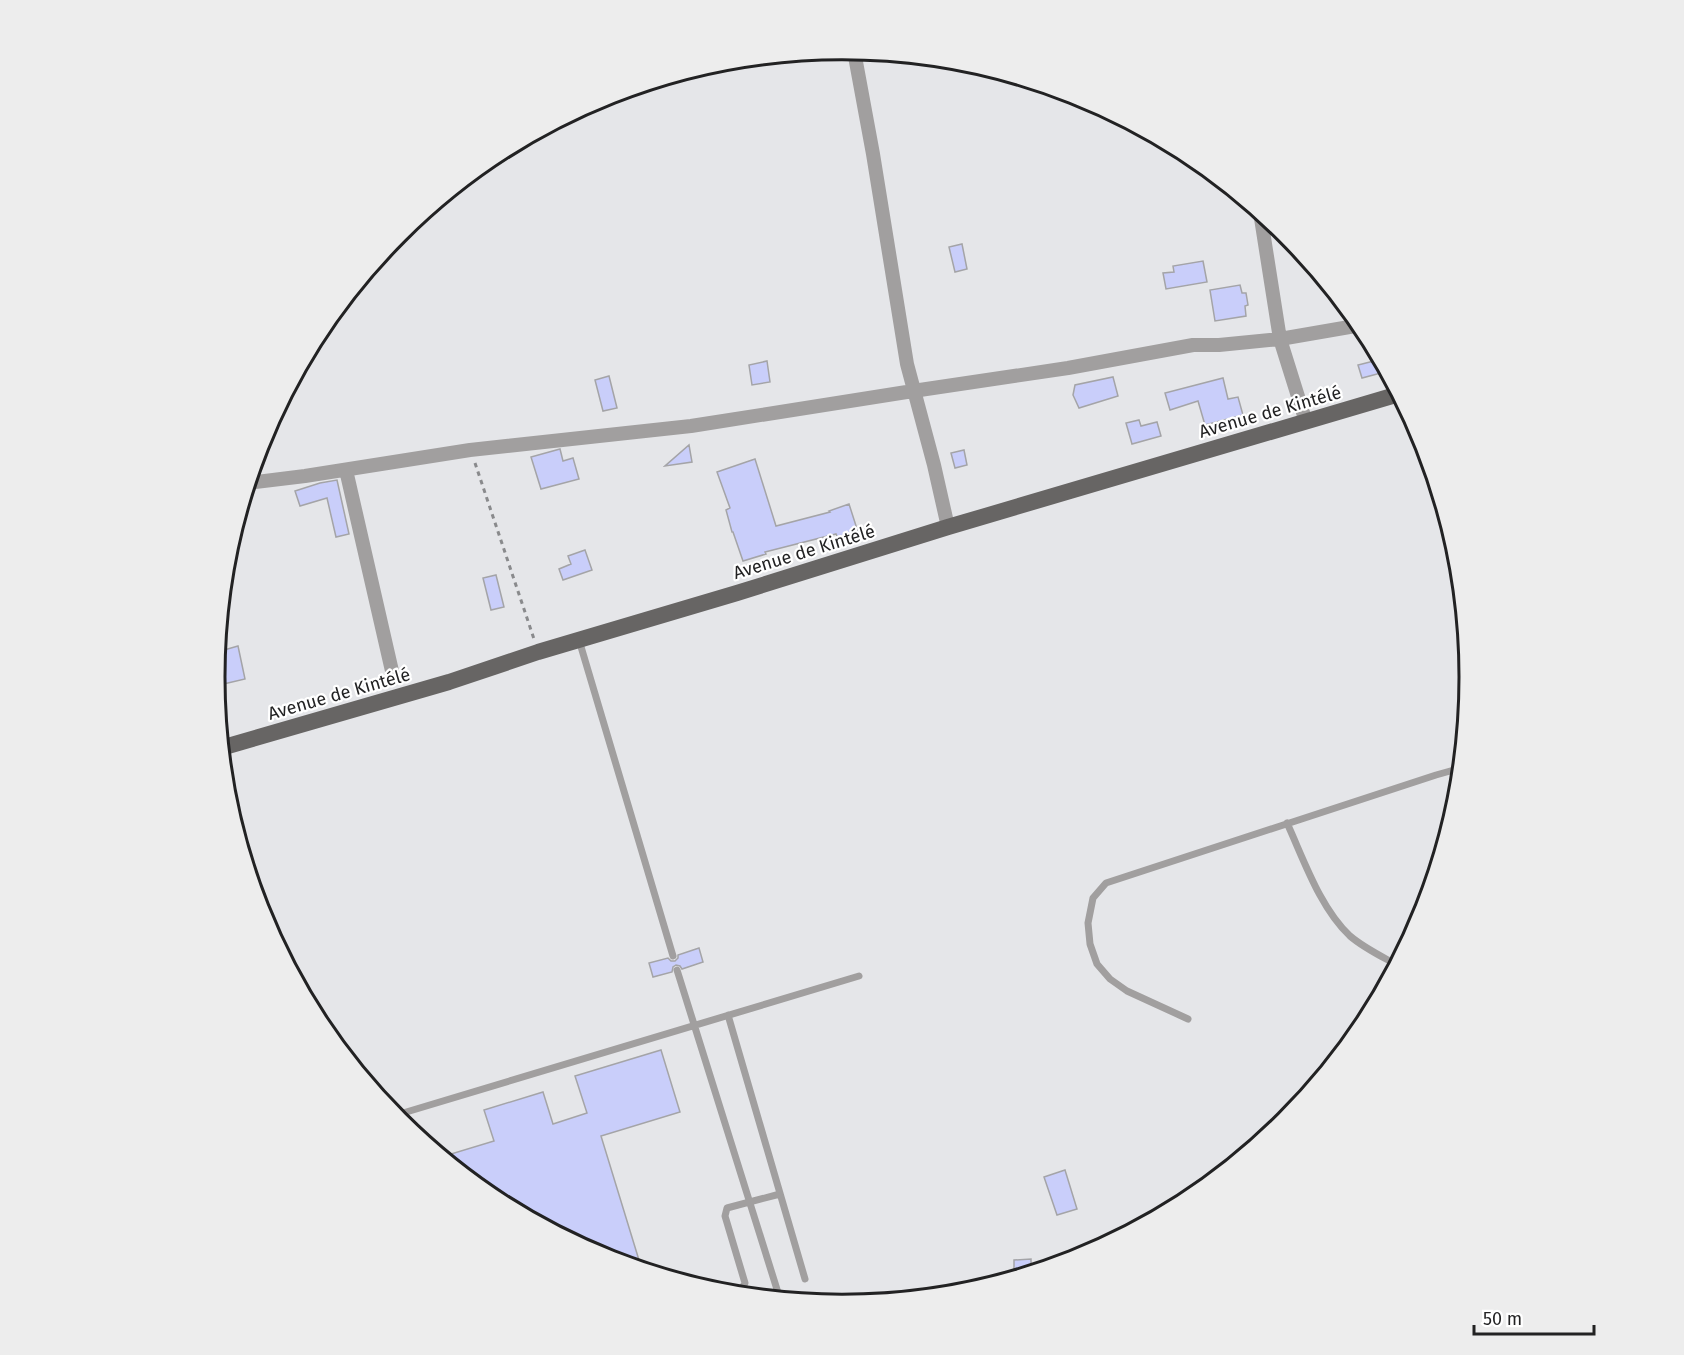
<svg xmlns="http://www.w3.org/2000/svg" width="1684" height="1355" viewBox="0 0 1684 1355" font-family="'Fira Sans',sans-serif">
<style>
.building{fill:#c9cefa;stroke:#a4a4a7;stroke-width:1.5}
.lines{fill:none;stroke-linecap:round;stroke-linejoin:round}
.path{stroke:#898a8c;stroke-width:3;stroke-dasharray:4.5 4.5;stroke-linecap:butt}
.service{stroke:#a19f9f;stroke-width:7}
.minor{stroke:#a19f9f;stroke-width:14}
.primary{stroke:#676564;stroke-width:16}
.labels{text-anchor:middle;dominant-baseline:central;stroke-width:4.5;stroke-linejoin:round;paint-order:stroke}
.street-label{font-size:18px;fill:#222223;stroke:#fff}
.rim{fill:none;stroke:#222223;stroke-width:3}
</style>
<rect width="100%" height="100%" fill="#e5e6e9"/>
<!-- building -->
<path class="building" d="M962,244L967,269L955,272L949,247Z
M1203,261L1207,282L1166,289L1163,273L1174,272L1173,266Z
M1240,285L1242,293H1246L1248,305L1245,306L1246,316L1215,321L1210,290Z
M1378,360L1381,373L1362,378L1358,365Z
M767,361L770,382L752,385L749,365Z
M609,376L617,408L603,411L595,380Z
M1113,377L1118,396L1079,408L1073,395L1075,385Z
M1223,378L1228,399L1238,397L1243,415L1205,425L1198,401L1170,410L1165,393Z
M1139,420L1141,426L1157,422L1161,436L1132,444L1126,423Z
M689,445L692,462L665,466Z
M560,449L563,461L573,458L579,479L541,489L531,457Z
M964,450L967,465L955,468L951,453Z
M755,459L776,526L830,512L829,511L849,504L858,532L838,538L836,534L765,552L766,554L743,561L733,532H732L726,510L730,508L717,472Z
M337,480L349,534L336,537L327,498L300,506L295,491L320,483Z
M585,550L592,570L563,580L559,569L571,564L568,556Z
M496,575L504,607L491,610L483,578Z
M238,646L245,679L215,686L214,677L217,652Z
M699,948L703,962L682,969L680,966L676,965L673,967L672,972L653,977L649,963L668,958L671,961H675L678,958V955Z
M661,1050L680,1112L601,1136L642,1270L601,1258L493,1199L441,1157L494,1141L484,1110L543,1092L553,1124L587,1113L575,1076Z
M1065,1170L1077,1209L1057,1215L1044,1177Z
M1031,1259V1273H1014V1260Z"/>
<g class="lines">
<!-- path -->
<path class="path" d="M475,463L534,639"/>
<!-- service -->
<path class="service" d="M579,640L673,956
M1287,823C1304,860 1320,908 1350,936C1364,948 1381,956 1397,965
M677,970L780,1299
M728,1015L805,1279
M1188,1019L1127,991L1110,979L1097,964L1090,944L1088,923L1093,898L1106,883L1436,775L1461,768
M393,1116L859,976
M730,1294L740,1292L745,1283L725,1216L727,1208L780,1194"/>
<!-- minor -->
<path class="minor" d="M854,51L873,154L907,364L934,465L948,527
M1260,212L1280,339L1361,325
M346,470L392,671
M248,483L305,476L470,450L691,426L913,391L1068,368L1193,345H1219L1280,339L1306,422"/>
<!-- primary -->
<path class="primary" d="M221,748L449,682L538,652L737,593L948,527L1399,394"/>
</g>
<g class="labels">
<!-- street labels -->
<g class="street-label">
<text transform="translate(1270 412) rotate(-16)">Avenue de Kintélé</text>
<text transform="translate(804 552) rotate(-17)">Avenue de Kintélé</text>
<text transform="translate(339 694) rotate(-16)">Avenue de Kintélé</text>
</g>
</g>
<!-- crop -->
<path d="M0 0H1684V1355H0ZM225 677a617 617 0 1 1 1234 0a617 617 0 1 1-1234 0Z" fill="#ededed" fill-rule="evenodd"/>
<path class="rim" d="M225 677a617 617 0 1 1 1234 0a617 617 0 1 1-1234 0Z"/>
<!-- scale -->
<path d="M1474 1325v9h120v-9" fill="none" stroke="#222223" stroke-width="3"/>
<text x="1483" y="1325" font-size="18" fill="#222223" stroke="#ffffff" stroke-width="4.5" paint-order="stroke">50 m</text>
</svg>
